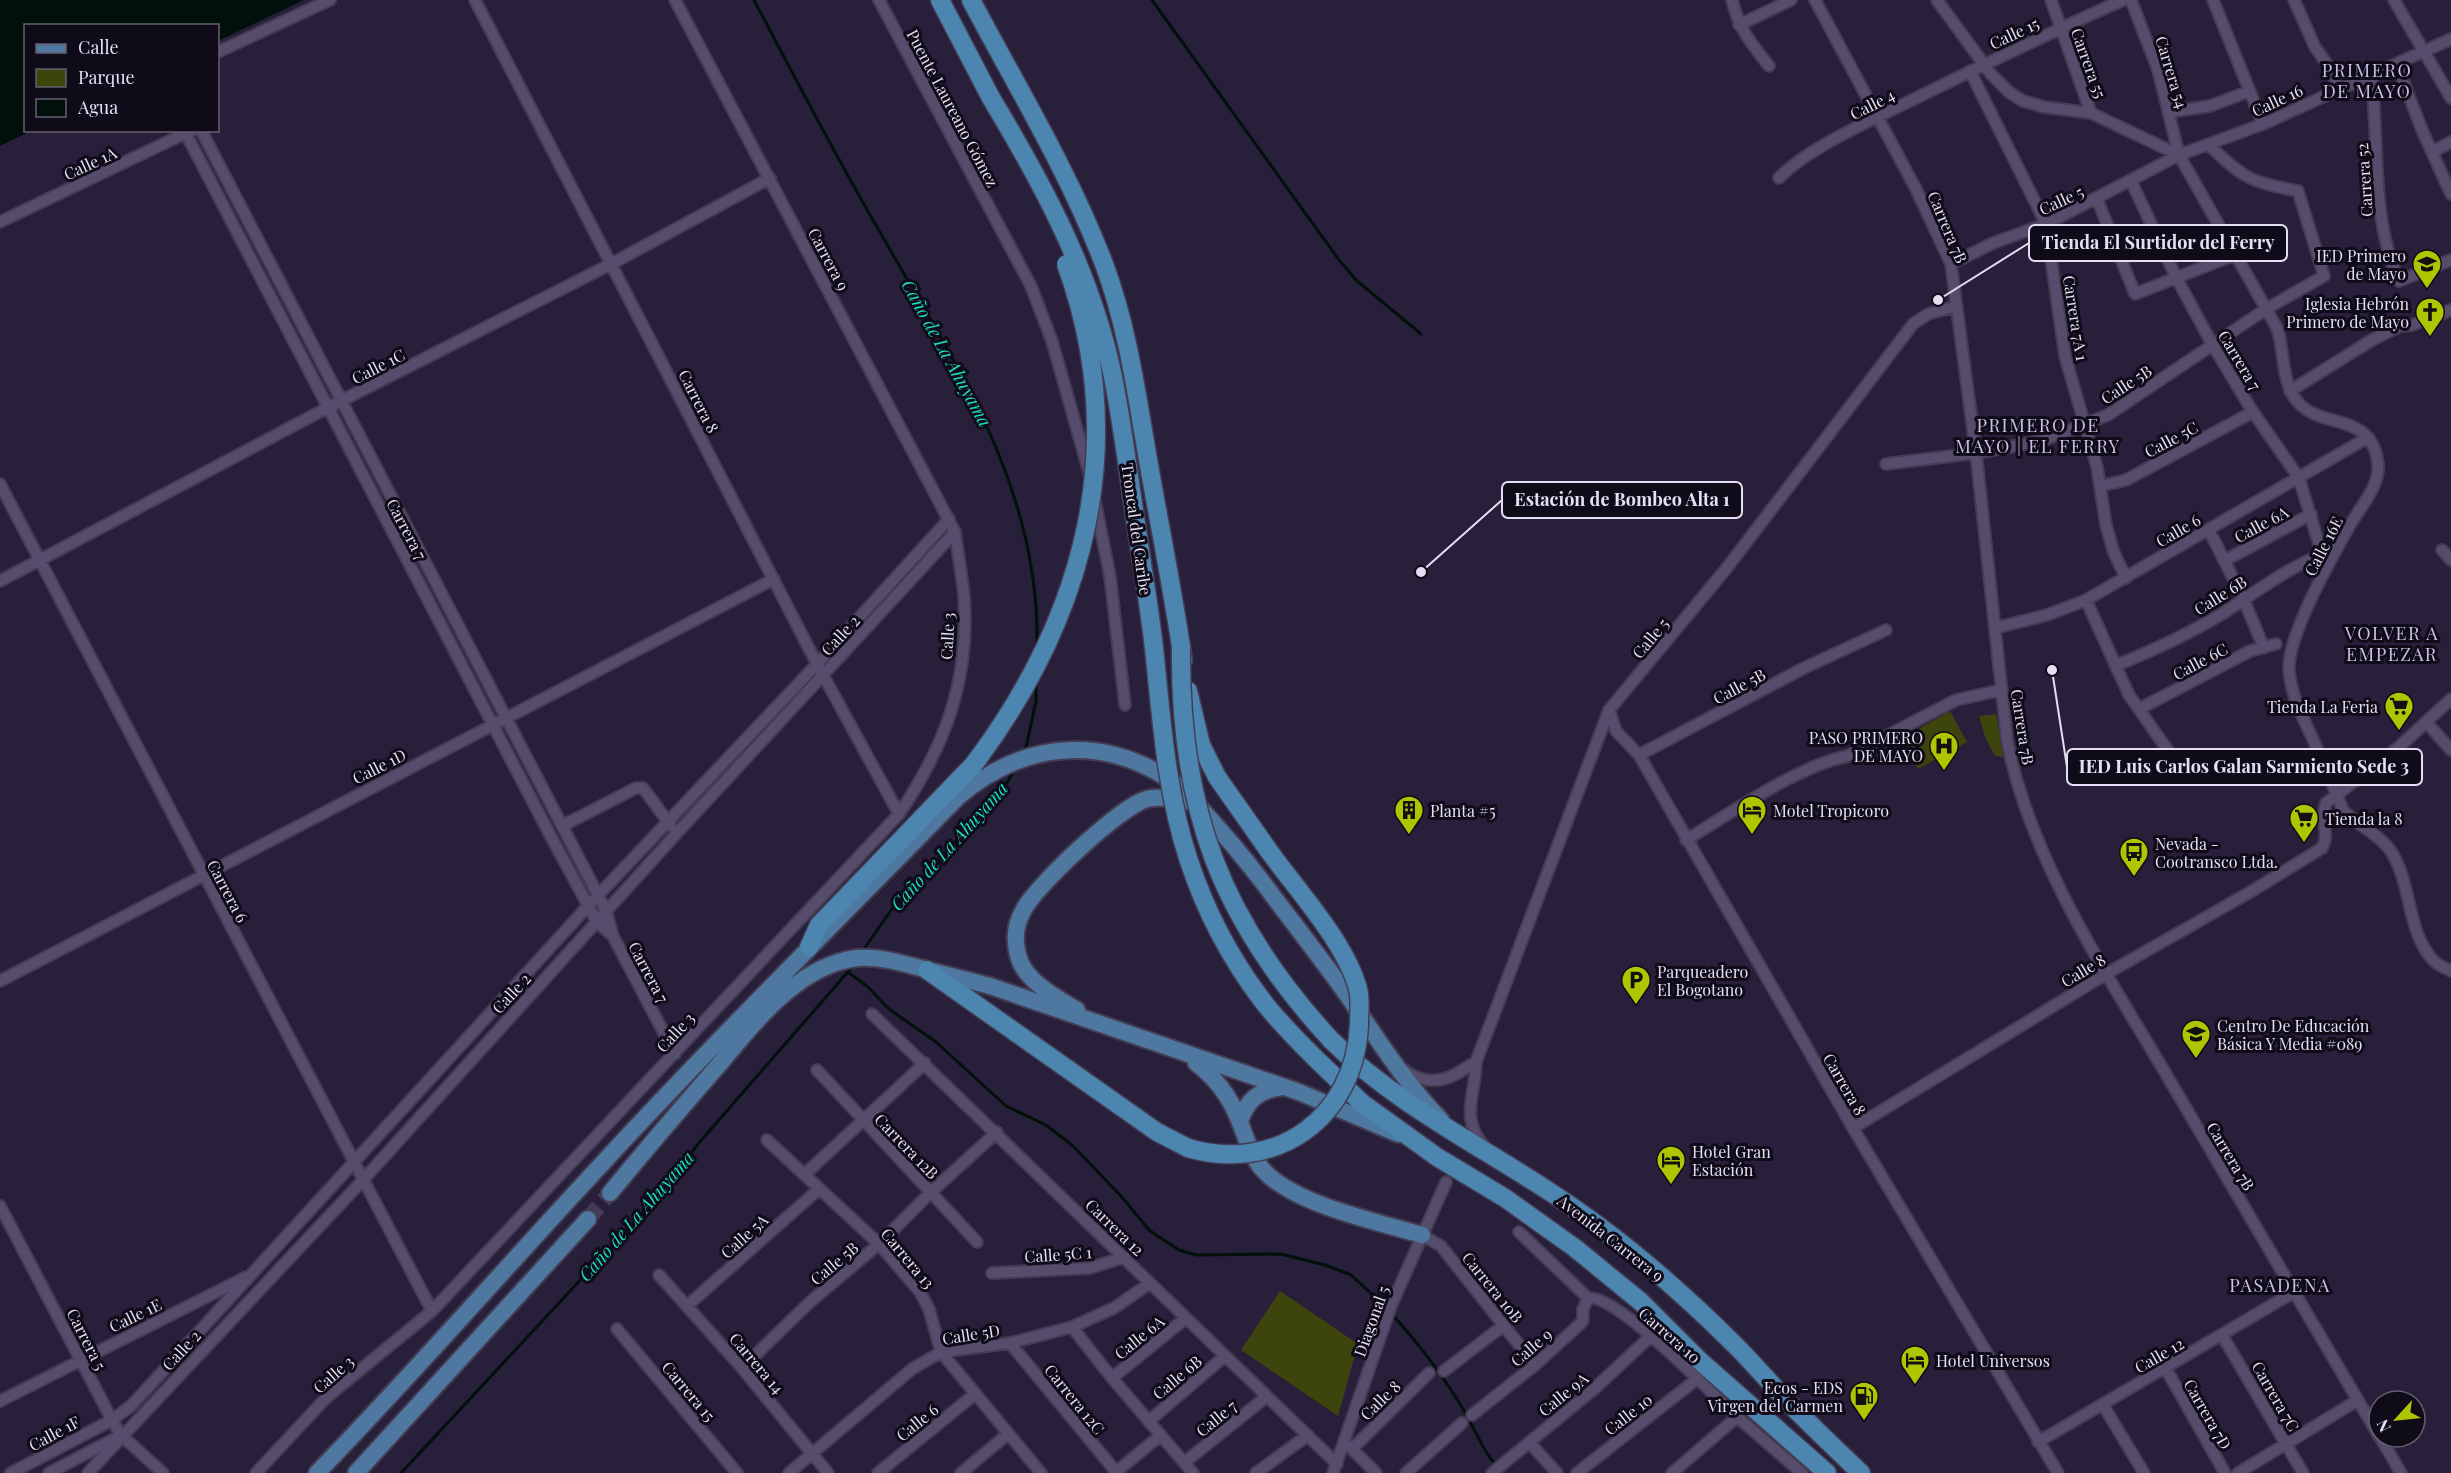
<svg xmlns="http://www.w3.org/2000/svg" width="2451" height="1473" viewBox="0 0 2451 1473" font-family="'Playfair Display',serif">
<style>
.green{fill:#3d440c}
.water{fill:#02100c}
.lines{fill:none;stroke-linecap:round;stroke-linejoin:round}
.stream{stroke:#02100c;stroke-width:3}
.primary-tunnel{stroke:#443c56;stroke-width:16;stroke-dasharray:16 8;stroke-linecap:butt}
.minor-casing{stroke:#443c53;stroke-width:14}
.primary-casing{stroke:#443c53;stroke-width:20}
.trunk-casing{stroke:#443c53;stroke-width:21}
.minor{stroke:#564d6d;stroke-width:10}
.primary{stroke:#4e789f;stroke-width:16}
.trunk{stroke:#4c86b0;stroke-width:18}
.trunk-bridge-casing{stroke:#443c53;stroke-width:21;stroke-linecap:butt}
.trunk-bridge{stroke:#4c86b0;stroke-width:18}
.labels{text-anchor:middle;dominant-baseline:central;stroke-width:6;stroke-linejoin:round;paint-order:stroke}
.street-label{font-size:16px;fill:#e4dff2;stroke:#0f0b18}
.poi-label{font-size:16px;fill:#e4dff2;stroke:#0f0b18;text-anchor:start}
.neighbourhood-label{font-size:18px;letter-spacing:1.5px;fill:#cac0e5;stroke:#0f0b18}
.water-label{font-size:18px;font-style:italic;fill:#1adfc0;stroke:#0f0b18}
.leader{fill:none;stroke:#e4dff2;stroke-width:2}
.callout-dot{fill:#e4dff2;stroke:#0f0b18;stroke-width:2}
.callout{fill:#0f0b18;stroke:#e4dff2;stroke-width:2}
.callout-label{font-size:18px;text-anchor:middle;font-weight:bold;fill:#e4dff2}
</style>
<rect width="100%" height="100%" fill="#281f3b"/>
<!-- green -->
<path class="green" d="M1950,711L1967,742L1918,769L1901,739Z
M1996,714L2003,757L1995,756L1986,740L1979,716Z
M1280,1291L1358,1344L1338,1416L1241,1350Z"/>
<!-- water -->
<path class="water" d="M0,0H304L218,41V26H26V130L31,131L0,146Z"/>
<g class="lines">
<!-- stream -->
<path class="stream" d="M754,0C794,76 834,153 877,227C953,361 1040,485 1037,645
M1152,0L1339,260L1356,280L1421,334
M1025,752L1036,701V682
M861,953L892,909L918,883L1004,788L1014,770
M849,973L867,986L889,1009L936,1042L1006,1106L1046,1125L1073,1146L1121,1196L1150,1231L1179,1250L1196,1255L1281,1254L1325,1265L1351,1275L1387,1308
M1391,1313C1419,1344 1445,1378 1466,1414C1476,1431 1482,1450 1496,1465
M401,1473L663,1191L698,1144L853,966"/>
<!-- primary-tunnel -->
<path class="primary-tunnel" d="M588,1219L610,1193"/>
<!-- minor casing -->
<g class="minor-casing">
<path id="minor" d="M475,0L817,664L899,814
M879,0L1031,286L1052,341L1089,472
M1732,0C1739,29 1751,43 1769,66
M1815,0L1916,189L1951,264L1976,453L2007,740C2029,856 2103,968 2163,1069C2235,1192 2307,1314 2379,1436
M1937,0L1991,74L2009,92L2023,101L2044,107L2091,113L2179,155
M2051,0L2091,113
M2131,0L2158,70L2179,155L2277,328C2285,352 2281,382 2297,401C2321,431 2372,410 2378,464C2380,486 2361,506 2350,525C2332,557 2287,636 2289,670C2291,694 2301,714 2311,735C2322,760 2333,785 2343,810C2358,826 2381,835 2392,853C2412,885 2407,935 2435,962C2439,966 2446,968 2451,971
M2213,0L2263,124
M2294,0L2315,47L2331,70L2339,89
M2394,0L2451,98
M1739,25L1791,0
M218,52L330,0
M2397,65L2422,130L2451,194
M1970,71L2046,224L2065,356L2097,467L2106,525L2114,553L2126,578
M2371,75C2380,144 2370,216 2399,281L2451,260
M2169,112L2210,106L2250,91
M184,130L549,833L597,922L613,936
M201,130L598,895L606,911L613,936L675,1054
M2432,152L2451,142
M1779,178C1807,149 1867,122 1904,104C1977,68 2049,33 2123,0
M2131,181L2176,277L2212,344L2253,412L2299,478L2322,554
M2097,199L2135,294L2234,255
M0,222L192,130
M1951,264L1993,243L2046,224L2179,155L2263,124L2451,39
M2290,391L2372,340L2400,326L2412,325L2451,310
M1886,464L1976,453L2041,441L2108,415L2266,309L2324,276L2298,191C2251,182 2244,179 2209,145
M0,484L432,1311
M2100,486L2126,480L2253,412
M1094,496L1110,576L1125,705
M2209,530L2243,598L2264,648
M2442,550L2451,560
M2224,561L2311,514
M0,581L327,408L611,264L770,178
M2086,600L2129,695L2169,752
M1995,628L2047,615L2086,600L2367,438
M2117,665C2154,650 2191,633 2225,612C2259,590 2290,566 2328,552
M2139,709L2250,651L2276,644
M1609,710L1616,731L1639,755L1853,1128L2058,1473
M2427,723L2451,750
M1639,755L1806,667L1886,630
M562,826L636,788H643L671,826
M1686,840C1731,813 1799,765 1848,756L1956,700L2001,690
M0,981L774,579
M872,1014L1337,1464
M1403,1069C1417,1081 1437,1084 1454,1075C1462,1071 1468,1066 1476,1062
M817,1070L977,1242
M1853,1128L2106,974L2252,891L2322,848C2330,834 2320,818 2326,803L2399,747L2451,699
M767,1140L879,1244L920,1292L929,1309L941,1352L1041,1473
M1484,1146C1459,1117 1476,1094 1476,1062L1609,710L1726,569L1913,324L1928,314L1957,306
M804,1175L925,1063
M0,1206L112,1420L121,1435L163,1473
M1519,1232L1588,1298
M1422,1235L1441,1246L1535,1365
M992,1273L1090,1268L1125,1257
M659,1275L742,1368L828,1473
M688,1305L819,1189
M1072,1327L1112,1378L1193,1473
M617,1329L737,1473
M2222,1335L2303,1473
M1010,1343L1117,1473
M742,1368L810,1302L879,1244L931,1192L997,1132
M2166,1369L2225,1473
M1444,1371L1504,1325
M1112,1378L1186,1318
M0,1401L246,1277
M2103,1405L2144,1473
M1472,1415L1535,1365L1580,1324L1583,1320V1309L1588,1298C1617,1294 1711,1393 1736,1416C1758,1435 1780,1454 1802,1473
M1149,1421L1225,1356
M2380,1437L2401,1473
M1529,1442L1557,1473
M2038,1442L2294,1292
M1349,1446L1376,1473
M1353,1448L1429,1373
M1185,1462L1266,1397
M1116,1472L1161,1435
M11,1473L112,1420L132,1405L588,906L817,664L949,519
M49,1473L116,1438
M88,1473L363,1180L677,833L955,532
M256,1473L327,1397L432,1311L899,814C945,746 970,680 964,597C962,575 958,554 955,532L675,0
M789,1473L912,1369L941,1352L1010,1343L1072,1327L1114,1308L1150,1283
M878,1473L975,1394
M961,1473L1008,1434
M1256,1473L1308,1435
M1333,1473L1391,1306L1446,1182
M1406,1473L1462,1423
M1492,1473L1594,1389L1651,1336
M1577,1473L1697,1379
M1672,1473L1737,1417
M2238,1473L2358,1400"/>
</g>
<!-- primary casing -->
<g class="primary-casing">
<path id="primary" d="M1077,1010C1056,997 1024,981 1018,955C1014,940 1015,925 1023,911C1035,886 1121,806 1147,799C1160,796 1171,799 1183,802
M1196,1063C1216,1078 1230,1097 1239,1120C1245,1135 1249,1149 1257,1162C1283,1203 1376,1221 1422,1235
M1240,1121C1247,1100 1259,1090 1282,1087
M610,1193C643,1153 676,1114 710,1075C749,1031 793,966 857,958C879,956 902,963 924,969C946,975 968,980 990,986L1299,1092L1398,1134
M317,1473C414,1373 505,1268 600,1166C716,1040 839,919 959,796C1027,739 1108,734 1180,787C1188,793 1195,803 1202,810C1223,833 1242,855 1261,880C1288,916 1316,952 1343,989C1374,1033 1403,1081 1441,1120
M356,1473L588,1219"/>
</g>
<!-- trunk casing -->
<g class="trunk-casing">
<path id="trunk" d="M940,0L991,98
M971,0C1017,87 1069,172 1104,264C1127,325 1136,390 1147,454C1159,523 1173,591 1183,660
M1188,691L1201,745L1217,777L1269,851
M809,947L819,925L974,764
M927,970L1157,1132L1188,1148
M1331,1040C1408,1116 1510,1159 1596,1224C1646,1261 1692,1302 1736,1346C1759,1369 1779,1394 1802,1416C1821,1435 1841,1454 1861,1473
M1314,1057L1362,1103L1437,1157L1505,1198L1575,1248L1641,1302L1700,1361L1827,1473"/>
</g>
<!-- minor -->
<use href="#minor" class="minor"/>
<!-- primary -->
<use href="#primary" class="primary"/>
<!-- trunk -->
<use href="#trunk" class="trunk"/>
<!-- trunk-bridge casing -->
<g class="trunk-bridge-casing">
<path id="trunk-bridge" d="M991,98C1044,186 1092,275 1113,377C1123,427 1129,479 1137,530C1143,573 1151,616 1155,658C1162,725 1167,794 1188,858C1204,907 1230,958 1262,1000C1277,1020 1296,1039 1314,1057
M1181,647C1179,809 1221,920 1331,1040
M974,764C1086,615 1131,443 1066,264
M1188,1148C1277,1174 1355,1117 1359,1025C1359,1012 1361,1001 1358,989C1346,943 1297,890 1269,851"/>
</g>
<!-- trunk-bridge -->
<use href="#trunk-bridge" class="trunk-bridge"/>
</g>
<!-- icons -->
<defs>
<g id="school-pin" transform="scale(1.5)"><path d="M0 17L-7.5 6A9.5 9.5 0 1 1 7.5 6Z" fill="#b0c501" stroke="#0f0b18"/><path d="M0-5L7-2L0 1L-7-2ZM-4 1L0 2.5L4 1V4Q0 6-4 4Z" fill="#111"/></g>
<g id="church-pin" transform="scale(1.5)"><path d="M0 17L-7.5 6A9.5 9.5 0 1 1 7.5 6Z" fill="#b0c501" stroke="#0f0b18"/><path d="M-1.2-6h2.4v3.5h3.3v2.4h-3.3V6h-2.4V-.1h-3.3v-2.4h3.3Z" fill="#111"/></g>
<g id="supermarket-pin" transform="scale(1.5)"><path d="M0 17L-7.5 6A9.5 9.5 0 1 1 7.5 6Z" fill="#b0c501" stroke="#0f0b18"/><path d="M-6-5.5h2.5l.6 2H6L4.5 2H-2.5L-4.4-4H-6ZM-1.5 3.2a1.3 1.3 0 1 0 .1 0ZM3 3.2a1.3 1.3 0 1 0 .1 0Z" fill="#111"/></g>
<g id="hospital-pin" transform="scale(1.5)"><path d="M0 17L-7.5 6A9.5 9.5 0 1 1 7.5 6Z" fill="#b0c501" stroke="#0f0b18"/><path d="M-5-5h3v3.5h4V-5h3V5h-3V1.5h-4V5h-3Z" fill="#111"/></g>
<g id="building-pin" transform="scale(1.5)"><path d="M0 17L-7.5 6A9.5 9.5 0 1 1 7.5 6Z" fill="#b0c501" stroke="#0f0b18"/><path d="M-4-6H4V6H1V3H-1V6H-4ZM-2.5-4.3h1.7v1.8h-1.7ZM.8-4.3h1.7v1.8H.8ZM-2.5-1h1.7V.8h-1.7ZM.8-1h1.7V.8H.8Z" fill="#111"/></g>
<g id="hotel-pin" transform="scale(1.5)"><path d="M0 17L-7.5 6A9.5 9.5 0 1 1 7.5 6Z" fill="#b0c501" stroke="#0f0b18"/><path d="M-6-4.5h1.5V1H6V5H4.5V3h-9V5H-6ZM-4 0a1.8 1.8 0 1 1 3.6 0ZM.5 0V-2.5h3Q6-2.5 6 0Z" fill="#111"/></g>
<g id="bus-pin" transform="scale(1.5)"><path d="M0 17L-7.5 6A9.5 9.5 0 1 1 7.5 6Z" fill="#b0c501" stroke="#0f0b18"/><path d="M-5-6H5V4H4V6H2V4H-2V6H-4V4H-5ZM-3.5-4V0h7V-4ZM-3.5 1.2v1.5H-2V1.2ZM2 1.2v1.5H3.5V1.2Z" fill="#111"/></g>
<g id="parking-pin" transform="scale(1.5)"><path d="M0 17L-7.5 6A9.5 9.5 0 1 1 7.5 6Z" fill="#b0c501" stroke="#0f0b18"/><path d="M-3.5-5.5H1a3.5 3.5 0 0 1 0 7H-1V5.5H-3.5ZM-1-3.4V-.6H.8a1.4 1.4 0 0 0 0-2.8Z" fill="#111"/></g>
<g id="fuel-pin" transform="scale(1.5)"><path d="M0 17L-7.5 6A9.5 9.5 0 1 1 7.5 6Z" fill="#b0c501" stroke="#0f0b18"/><path d="M-5.5-6h7V0h2V4h1.3V-2.5L3-4.5l.8-.8L6-3V5H2.5V1h-1V6h-7ZM-4.2-4.7v3.2H.2V-4.7Z" fill="#111"/></g>
</defs>
<g fill-rule="evenodd">
<use href="#school-pin" x="2427" y="264"/>
<use href="#church-pin" x="2430" y="312"/>
<use href="#supermarket-pin" x="2399" y="706"/>
<use href="#hospital-pin" x="1944" y="746"/>
<use href="#building-pin" x="1409" y="810"/>
<use href="#hotel-pin" x="1752" y="810"/>
<use href="#supermarket-pin" x="2304" y="818"/>
<use href="#bus-pin" x="2134" y="852"/>
<use href="#parking-pin" x="1636" y="980"/>
<use href="#school-pin" x="2196" y="1034"/>
<use href="#hotel-pin" x="1671" y="1160"/>
<use href="#hotel-pin" x="1915" y="1360"/>
<use href="#fuel-pin" x="1864" y="1396"/>
</g>
<g class="labels">
<!-- street labels -->
<g class="street-label">
<text transform="translate(2014 33) rotate(-25)">Calle 15</text>
<text transform="translate(2089 63) rotate(70)">Carrera 55</text>
<text transform="translate(2172 72) rotate(73)">Carrera 54</text>
<text transform="translate(2277 100) rotate(-25)">Calle 16</text>
<text transform="translate(1872 104) rotate(-27)">Calle 4</text>
<text transform="translate(953 108) rotate(62)">Puente Laureano Gómez</text>
<text transform="translate(90 163) rotate(-25)">Calle 1A</text>
<text transform="translate(2364 180) rotate(-94)">Carrera 52</text>
<text transform="translate(2061 200) rotate(-25)">Calle 5</text>
<text transform="translate(1948 227) rotate(67)">Carrera 7B</text>
<text transform="translate(829 259) rotate(62)">Carrera 9</text>
<text transform="translate(2076 318) rotate(81)">Carrera 7A 1</text>
<text transform="translate(2240 360) rotate(59)">Carrera 7</text>
<text transform="translate(378 366) rotate(-27)">Calle 1C</text>
<text transform="translate(2126 384) rotate(-33)">Calle 5B</text>
<text transform="translate(699 401) rotate(63)">Carrera 8</text>
<text transform="translate(2171 439) rotate(-28)">Calle 5C</text>
<text transform="translate(2261 524) rotate(-28)">Calle 6A</text>
<text transform="translate(407 529) rotate(62)">Carrera 7</text>
<text transform="translate(1137 529) rotate(82)">Troncal del Caribe</text>
<text transform="translate(2178 530) rotate(-30)">Calle 6</text>
<text transform="translate(2323 546) rotate(-63)">Calle 16E</text>
<text transform="translate(2220 595) rotate(-32)">Calle 6B</text>
<text transform="translate(840 635) rotate(-47)">Calle 2</text>
<text transform="translate(947 636) rotate(-87)">Calle 3</text>
<text transform="translate(1650 638) rotate(-50)">Calle 5</text>
<text transform="translate(2200 661) rotate(-28)">Calle 6C</text>
<text transform="translate(1739 686) rotate(-28)">Calle 5B</text>
<text transform="translate(2023 727) rotate(81)">Carrera 7B</text>
<text transform="translate(379 766) rotate(-27)">Calle 1D</text>
<text transform="translate(228 891) rotate(62)">Carrera 6</text>
<text transform="translate(2083 970) rotate(-31)">Calle 8</text>
<text transform="translate(649 972) rotate(62)">Carrera 7</text>
<text transform="translate(511 993) rotate(-47)">Calle 2</text>
<text transform="translate(675 1032) rotate(-47)">Calle 3</text>
<text transform="translate(1845 1084) rotate(60)">Carrera 8</text>
<text transform="translate(907 1146) rotate(46)">Carrera 12B</text>
<text transform="translate(2231 1156) rotate(59)">Carrera 7B</text>
<text transform="translate(1115 1227) rotate(44)">Carrera 12</text>
<text transform="translate(744 1236) rotate(-42)">Calle 5A</text>
<text transform="translate(1611 1238) rotate(38)">Avenida Carrera 9</text>
<text transform="translate(1058 1254) rotate(-4)">Calle 5C 1</text>
<text transform="translate(908 1258) rotate(50)">Carrera 13</text>
<text transform="translate(834 1263) rotate(-40)">Calle 5B</text>
<text transform="translate(1493 1287) rotate(51)">Carrera 10B</text>
<text transform="translate(135 1315) rotate(-26)">Calle 1E</text>
<text transform="translate(1371 1321) rotate(-70)">Diagonal 5</text>
<text transform="translate(971 1334) rotate(-9)">Calle 5D</text>
<text transform="translate(1670 1335) rotate(41)">Carrera 10</text>
<text transform="translate(1139 1337) rotate(-39)">Calle 6A</text>
<text transform="translate(87 1339) rotate(63)">Carrera 5</text>
<text transform="translate(1531 1347) rotate(-41)">Calle 9</text>
<text transform="translate(181 1350) rotate(-47)">Calle 2</text>
<text transform="translate(2159 1355) rotate(-30)">Calle 12</text>
<text transform="translate(757 1363) rotate(50)">Carrera 14</text>
<text transform="translate(333 1374) rotate(-41)">Calle 3</text>
<text transform="translate(1177 1377) rotate(-40)">Calle 6B</text>
<text transform="translate(689 1391) rotate(50)">Carrera 15</text>
<text transform="translate(1563 1394) rotate(-39)">Calle 9A</text>
<text transform="translate(2276 1396) rotate(60)">Carrera 7C</text>
<text transform="translate(1075 1399) rotate(51)">Carrera 12C</text>
<text transform="translate(1380 1400) rotate(-44)">Calle 8</text>
<text transform="translate(1628 1414) rotate(-38)">Calle 10</text>
<text transform="translate(2208 1414) rotate(60)">Carrera 7D</text>
<text transform="translate(1216 1418) rotate(-39)">Calle 7</text>
<text transform="translate(917 1422) rotate(-39)">Calle 6</text>
<text transform="translate(54 1433) rotate(-28)">Calle 1F</text>
</g>
<!-- poi labels -->
<g class="poi-label">
<text x="2406" y="255" text-anchor="end">IED Primero<tspan x="2406" dy="18">de Mayo</tspan></text>
<text x="2409" y="303" text-anchor="end">Iglesia Hebrón<tspan x="2409" dy="18">Primero de Mayo</tspan></text>
<text x="2378" y="706" text-anchor="end">Tienda La Feria</text>
<text x="1923" y="737" text-anchor="end">PASO PRIMERO<tspan x="1923" dy="18">DE MAYO</tspan></text>
<text x="1430" y="810">Planta #5</text>
<text x="1773" y="810">Motel Tropicoro</text>
<text x="2325" y="818">Tienda la 8</text>
<text x="2155" y="843">Nevada -<tspan x="2155" dy="18">Cootransco Ltda.</tspan></text>
<text x="1657" y="971">Parqueadero<tspan x="1657" dy="18">El Bogotano</tspan></text>
<text x="2217" y="1025">Centro De Educación<tspan x="2217" dy="18">Básica Y Media #089</tspan></text>
<text x="1692" y="1151">Hotel Gran<tspan x="1692" dy="18">Estación</tspan></text>
<text x="1936" y="1360">Hotel Universos</text>
<text x="1843" y="1387" text-anchor="end">Ecos - EDS<tspan x="1843" dy="18">Virgen del Carmen</tspan></text>
</g>
<!-- neighbourhood labels -->
<g class="neighbourhood-label">
<text x="2367" y="70">PRIMERO<tspan x="2367" dy="21">DE MAYO</tspan></text>
<text x="2038" y="425">PRIMERO DE<tspan x="2038" dy="21">MAYO | EL FERRY</tspan></text>
<text x="2392" y="633">VOLVER A<tspan x="2392" dy="21">EMPEZAR</tspan></text>
<text x="2280" y="1285">PASADENA</text>
</g>
<!-- water labels -->
<g class="water-label">
<text transform="translate(947 353) rotate(61)">Caño de La Ahuyama</text>
<text transform="translate(949 846) rotate(-48)">Caño de La Ahuyama</text>
<text transform="translate(636 1216) rotate(-49)">Caño de La Ahuyama</text>
</g>
</g>
<!-- callouts -->
<path class="leader" d="M1938 300L2029 243M1421 572L1502 500M2052 670L2067 767"/>
<g class="callout-dot">
<circle cx="1938" cy="300" r="6"/>
<circle cx="1421" cy="572" r="6"/>
<circle cx="2052" cy="670" r="6"/>
</g>
<g class="callout">
<rect x="2029" y="225" width="258" height="36" rx="6"/>
<rect x="1502" y="482" width="240" height="36" rx="6"/>
<rect x="2067" y="749" width="355" height="36" rx="6"/>
</g>
<g class="callout-label">
<text x="2158" y="249">Tienda El Surtidor del Ferry</text>
<text x="1622" y="506">Estación de Bombeo Alta 1</text>
<text x="2244" y="773">IED Luis Carlos Galan Sarmiento Sede 3</text>
</g>
<!-- legend -->
<rect x="24" y="24" width="195" height="108" fill="#0f0b18" stroke="#64606f" stroke-width="1.5"/>
<rect x="36" y="44" width="30" height="9" fill="#4e789f" stroke="#64606f" stroke-width="1.5"/>
<text x="78" y="54" font-size="18" fill="#e4dff2">Calle</text>
<rect x="36" y="69" width="30" height="18" fill="#3d440c" stroke="#64606f" stroke-width="1.5"/>
<text x="78" y="84" font-size="18" fill="#e4dff2">Parque</text>
<rect x="36" y="99" width="30" height="18" fill="#02100c" stroke="#64606f" stroke-width="1.5"/>
<text x="78" y="114" font-size="18" fill="#e4dff2">Agua</text>
<!-- north arrow -->
<g transform="translate(2397 1419) rotate(243)"><circle r="28" fill="#0f0b18" stroke="#64606f" stroke-width="1.5"/>
<path d="M0-4.5L10 22L0 15L-10 22Z" fill="#b0c501"/>
<text y="-9" font-size="16" font-weight="bold" text-anchor="middle" fill="#e4dff2">N</text>
</g>
</svg>
